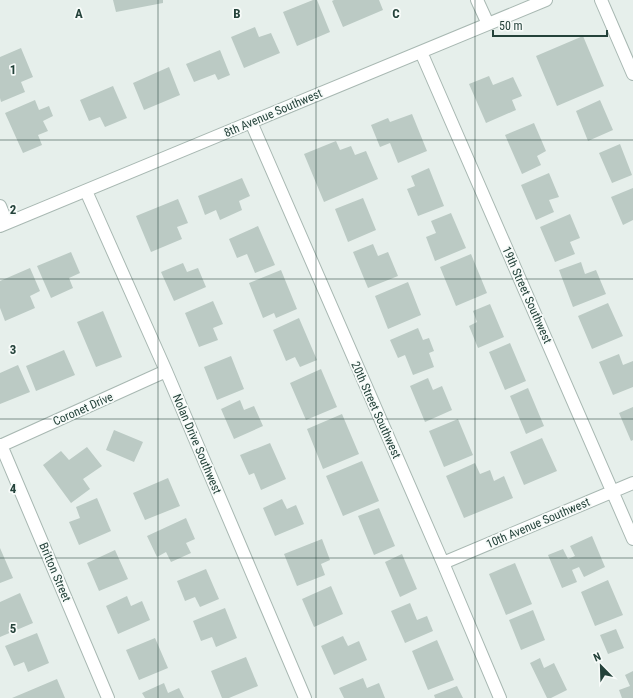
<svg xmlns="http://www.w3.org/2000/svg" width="633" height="698" viewBox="0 0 633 698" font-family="'Roboto Condensed',sans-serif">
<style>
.building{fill:#bbcac4}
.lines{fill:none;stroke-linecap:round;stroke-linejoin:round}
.minor-casing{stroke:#a8b8b2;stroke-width:14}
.minor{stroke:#fff;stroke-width:12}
.grid{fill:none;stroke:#24423a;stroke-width:1;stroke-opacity:0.55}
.labels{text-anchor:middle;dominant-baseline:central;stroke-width:3.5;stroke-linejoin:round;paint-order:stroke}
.street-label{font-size:12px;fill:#24423a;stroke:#f7fbf9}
.grid-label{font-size:13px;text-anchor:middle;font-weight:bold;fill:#24423a;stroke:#f7fbf9;stroke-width:3.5;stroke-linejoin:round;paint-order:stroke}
</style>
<rect width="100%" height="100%" fill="#e6efeb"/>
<!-- building -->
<path class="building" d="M113,0H163V3L116,12Z
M313,0H317L330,32L297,46L283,12Z
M334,0H379L383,10L343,27L332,1Z
M255,27L259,37L271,33L280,53L244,68L231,37Z
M583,36L604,86L557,106L536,56Z
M21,48L33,77L21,82L25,92L1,102L0,98V57Z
M220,50L230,75L218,80L215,74L194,82L186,64Z
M169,67L180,95L144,110L133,83Z
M489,76L493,85L513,77L522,96L512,100L516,110L486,123L469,84Z
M113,86L127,118L105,127L100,117L89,121L80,100Z
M35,100L39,110L49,106L53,116L43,121L48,131L38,135L42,145L23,153L5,113Z
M600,100L613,130L588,141L576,111Z
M412,114L427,151L398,163L390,143L380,147L371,125L388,118L390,122Z
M534,123L546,151L537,156L541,165L522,174L505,135Z
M336,141L340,150L351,146L355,155L366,151L378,179L324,202L304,154Z
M620,144L632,175L612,183L599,153Z
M429,168L444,206L418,216L407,189L415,186L411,176Z
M549,173L559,197L549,200L554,212L536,220L521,185Z
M242,178L250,196L239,201L242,210L220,220L216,210L205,215L198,196Z
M633,188V220L623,225L611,197Z
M363,198L376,230L348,242L335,209Z
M178,199L188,223L177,227L182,239L151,252L136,216Z
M451,213L466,248L435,261L426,237L436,233L431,221Z
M570,214L580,238L570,242L575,254L555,262L540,227Z
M258,226L275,265L255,273L247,254L237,258L229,239Z
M373,244L378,256L388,252L398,276L368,288L353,252Z
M71,252L80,273L69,278L73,288L51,298L37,266Z
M471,254L487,293L456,306L440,267Z
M581,262L585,274L596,270L606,294L573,307L559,270Z
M183,263L187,272L198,268L206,287L174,301L161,272Z
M30,268L40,291L30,296L35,308L5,321L0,308V281Z
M281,270L297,309L276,318L274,313L263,318L249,283Z
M408,282L421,315L388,329L375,296Z
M213,301L223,324L213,328L218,340L199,347L185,313Z
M608,303L623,336L592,349L578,316Z
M490,304L504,337L478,348L469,326L477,322L473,311Z
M103,311L122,357L96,367L77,322Z
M299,318L317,360L300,367L295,357L286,361L273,330Z
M418,328L423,340L429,338L434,351L429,353L434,367L413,375L405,355L398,358L390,340Z
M510,343L526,381L505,390L489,352Z
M64,350L75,375L36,391L26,366Z
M619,354L623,365L633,361V387L613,395L599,362Z
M231,356L244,389L217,400L204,367Z
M18,365L30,392L0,404V373Z
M321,369L337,407L306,420L290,383Z
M428,378L433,390L442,386L452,410L425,422L410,386Z
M528,388L544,426L526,434L510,396Z
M240,400L244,410L254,406L263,426L234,439L221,409Z
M633,407V440L631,441L619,413Z
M342,414L359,454L323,469L307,429Z
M458,419L473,455L444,467L429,431Z
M114,430L143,442L134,462L106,450Z
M542,438L557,471L524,485L510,452Z
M270,443L286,479L261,490L254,473L249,475L240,455Z
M87,447L102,466L83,479L90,489L71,503L43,465L61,451L69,460Z
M362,461L379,501L343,516L326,476Z
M475,463L480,474L490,470L494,481L504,476L513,498L464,518L446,476Z
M168,478L180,506L145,520L133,493Z
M97,498L111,531L79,545L69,522L80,518L76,507Z
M282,499L287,509L296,505L304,524L275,536L263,508Z
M379,508L395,546L374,555L358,516Z
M186,518L195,539L186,543L191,553L171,562L166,552L157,557L147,536Z
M592,536L605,567L584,577L579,567L572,570L577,582L562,588L548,555L563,549L568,559L575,556L570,546Z
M322,539L330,560L321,564L325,575L297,586L284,554Z
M0,548L13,578L0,583Z
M115,550L128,579L99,591L87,563Z
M402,554L417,589L400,597L385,562Z
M515,563L532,604L506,615L489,574Z
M206,569L219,599L200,607L195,597L185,601L177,581Z
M608,580L623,615L595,626L581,592Z
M331,586L343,614L314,627L302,599Z
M20,593L33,623L0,637V602Z
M127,596L131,606L142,601L150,620L118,634L106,606Z
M410,603L417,620L427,616L433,631L405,643L391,611Z
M225,608L237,638L216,647L212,637L201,641L193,621Z
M533,610L545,640L521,650L509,620Z
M616,629L624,648L608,654L600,635Z
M37,633L49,663L28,672L24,662L14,666L5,646Z
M343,636L348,646L359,641L367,660L334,675L321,646Z
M155,638L168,668L139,680L126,650Z
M437,640L454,680L428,690L412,651Z
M246,657L258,686L229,698H222L211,671Z
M540,658L544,668L554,663L567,690L551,698H547L530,663Z
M633,671V698H622L619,690L630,686L625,675Z
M363,678L367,688L379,683L385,698H344L339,688Z
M57,679L65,698H12Z
M164,683L168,693L179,688L184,698H145L142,693Z
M457,686L463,698H435L434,695Z"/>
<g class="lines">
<!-- minor casing -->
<g class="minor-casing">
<path id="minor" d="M477,0L488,24
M601,0L633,74
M421,52L633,539
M251,122L443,563L500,698
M86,191L166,371L305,698
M0,206L7,223
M0,226L546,0
M1,445L108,698
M0,446L166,371
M443,563L633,483"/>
</g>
<!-- minor -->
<use href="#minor" class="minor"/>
</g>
<!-- grid -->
<path class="grid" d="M158,0V698M316,0V698M475,0V698M0,140H633M0,279H633M0,419H633M0,558H633"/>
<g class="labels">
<!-- street labels -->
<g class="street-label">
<text transform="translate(273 113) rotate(-23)">8th Avenue Southwest</text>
<text transform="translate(527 295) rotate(66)">19th Street Southwest</text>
<text transform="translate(83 409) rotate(-24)">Coronet Drive</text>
<text transform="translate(376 410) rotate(66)">20th Street Southwest</text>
<text transform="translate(197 444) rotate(67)">Nolan Drive Southwest</text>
<text transform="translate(538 523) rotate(-23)">10th Avenue Southwest</text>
<text transform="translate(55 572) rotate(67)">Britton Street</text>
</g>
</g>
<g class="grid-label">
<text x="79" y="18">A</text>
<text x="237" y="18">B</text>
<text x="396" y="18">C</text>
<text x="13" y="74">1</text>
<text x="13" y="214">2</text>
<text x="13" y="354">3</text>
<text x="13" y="493">4</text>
<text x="13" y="633">5</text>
</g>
<!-- north arrow -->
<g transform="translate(601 666) rotate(337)" stroke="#f7fbf9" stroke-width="3" paint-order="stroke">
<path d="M0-3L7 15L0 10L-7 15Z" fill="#24423a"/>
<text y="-6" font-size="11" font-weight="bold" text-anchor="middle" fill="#24423a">N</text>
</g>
<!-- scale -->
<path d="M493 30v6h114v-6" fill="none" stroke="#24423a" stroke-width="2"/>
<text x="499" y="30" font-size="12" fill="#24423a" stroke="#f7fbf9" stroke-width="3" paint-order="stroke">50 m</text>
</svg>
